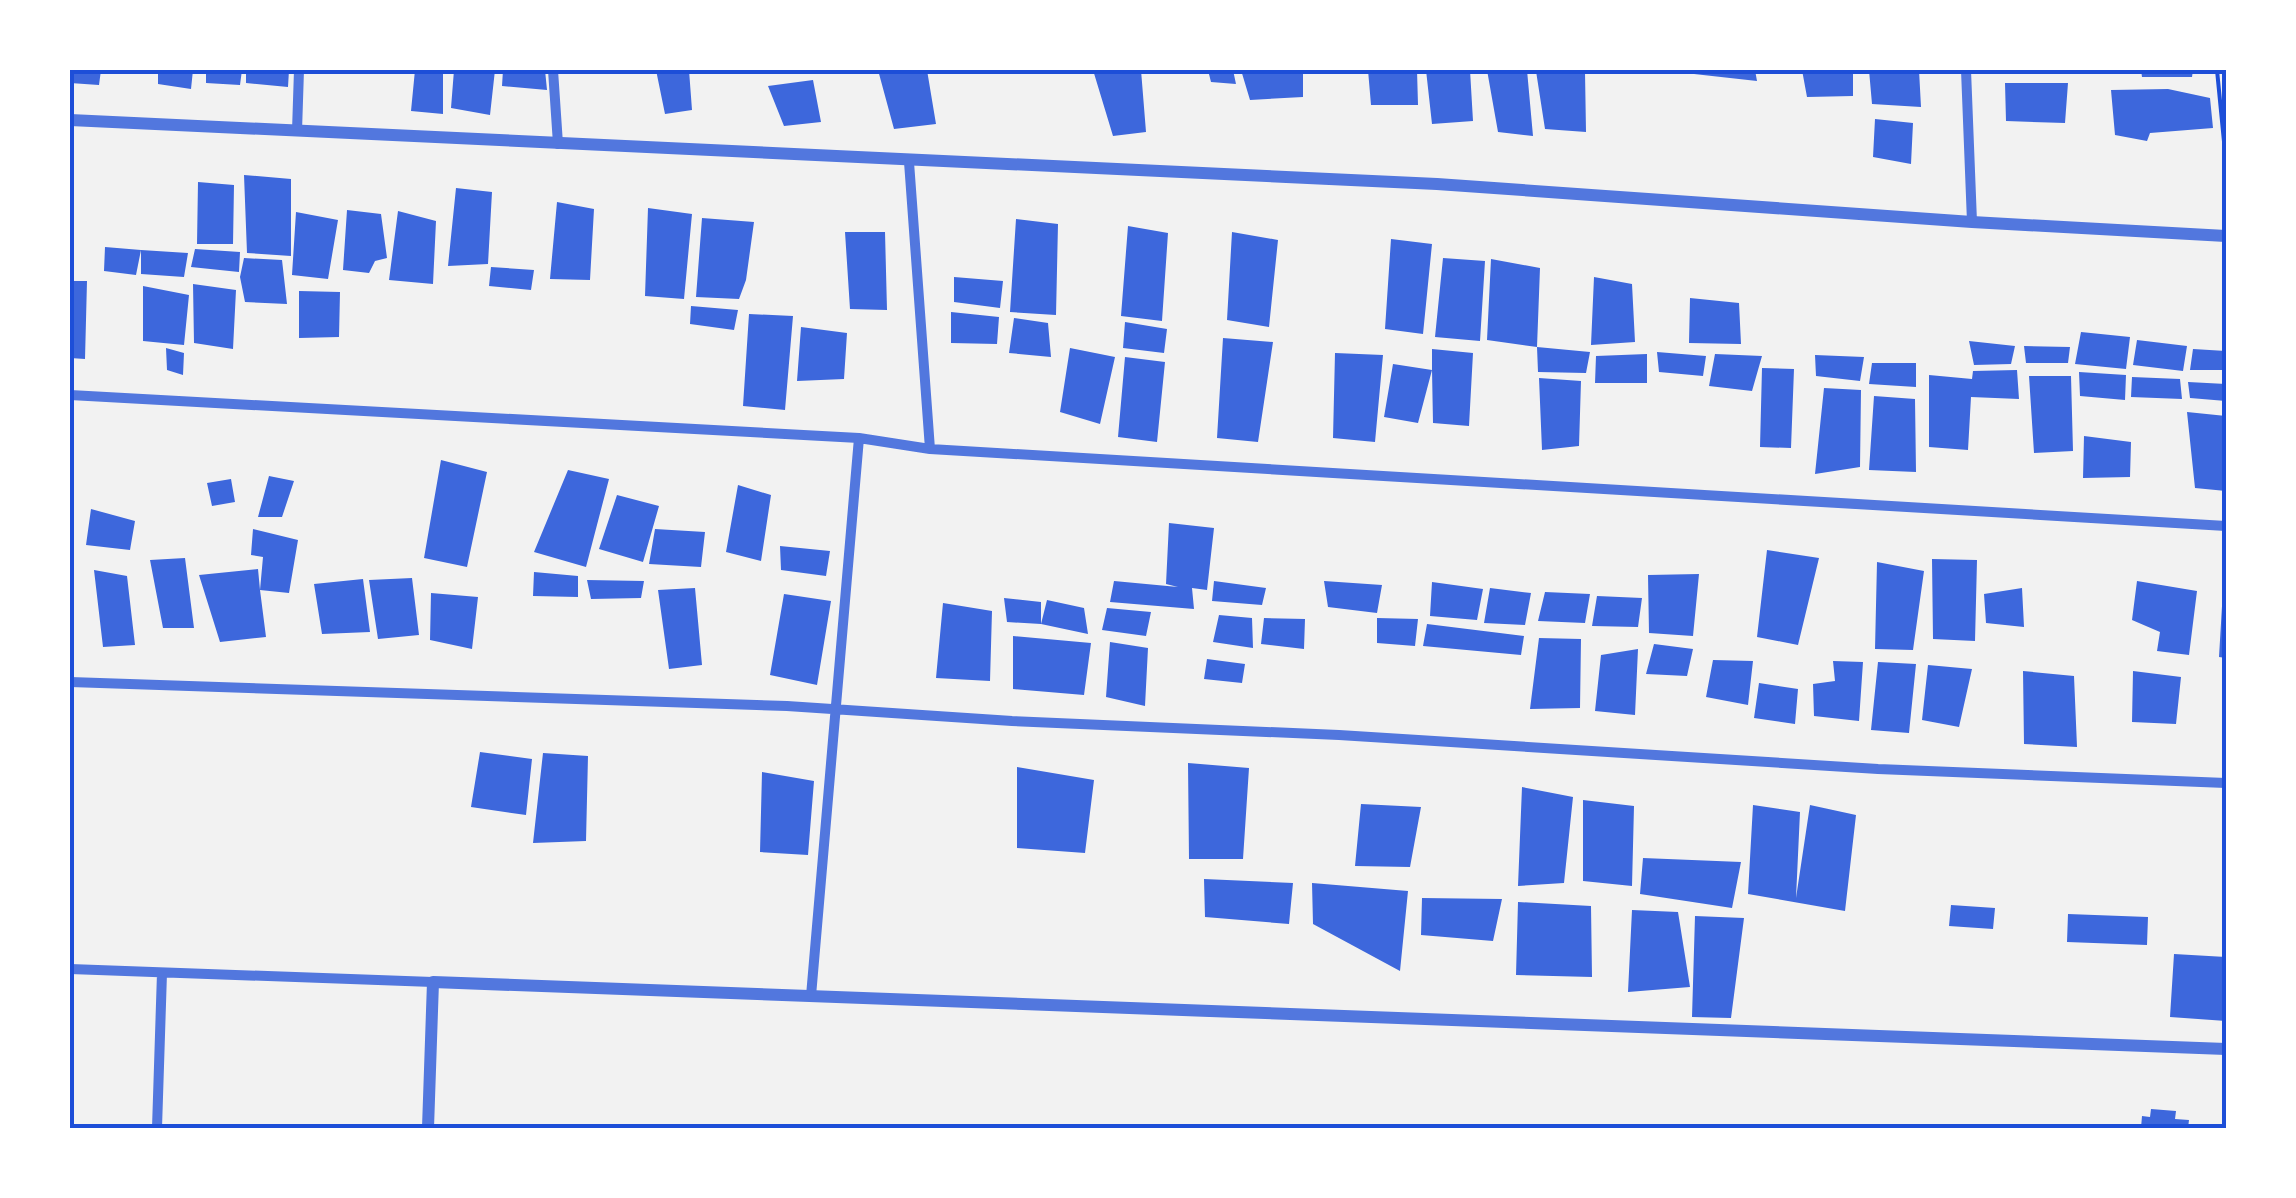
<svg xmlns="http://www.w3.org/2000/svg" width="2296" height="1198" viewBox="0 0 2296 1198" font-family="'DejaVu Sans',sans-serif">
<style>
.building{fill:#3d67dc}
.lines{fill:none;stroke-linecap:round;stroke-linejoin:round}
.path{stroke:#1d4ed8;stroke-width:4}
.minor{stroke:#5277de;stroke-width:10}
.tertiary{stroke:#5277de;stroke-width:12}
.neatline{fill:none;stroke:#1d4ed8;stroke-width:4}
</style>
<rect width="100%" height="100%" fill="#f2f2f2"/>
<!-- building -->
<path class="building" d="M70,70H101L99,85L70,83Z
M158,70H193L191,89L158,84Z
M206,70H242L240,85L206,83Z
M246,70H289L288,87L246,83Z
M415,70H443V114L411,111Z
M454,70H495L490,115L451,108Z
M503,70H545L547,90L502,86Z
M656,70H689L692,110L665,114Z
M878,70H927L936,124L894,129Z
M1093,70H1141L1146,132L1113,136Z
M1208,70H1233L1236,84L1211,82Z
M1241,70H1303V97L1250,100Z
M1368,70H1417L1418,105H1371Z
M1426,70H1470L1473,121L1432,124Z
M1487,70H1527L1533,136L1498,132Z
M1695,70H1755L1757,81L1694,74Z
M1802,70H1853V96L1807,97Z
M1869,70H1919L1921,107L1872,104Z
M2141,70H2193L2192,77H2142Z
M1536,71L1585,72L1586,132L1545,129Z
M813,80L821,122L784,126L768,86Z
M2005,83H2068L2065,123L2006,121Z
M2168,89L2210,98L2213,128L2150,133L2147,141L2115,135L2111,90Z
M1875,119L1913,123L1911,164L1873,157Z
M244,175L291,179V256L247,253Z
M198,182L234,185L233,244H197Z
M456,188L492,192L488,264L448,266Z
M557,202L594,209L590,280L550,279Z
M648,208L692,214L684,299L645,296Z
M347,210L381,214L387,258L375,261L369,273L343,270Z
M398,211L436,221L433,284L389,280Z
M296,212L338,220L328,279L292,275Z
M702,218L754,222L746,280L739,299L696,297Z
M1016,219L1058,224L1056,315L1010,312Z
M1128,226L1168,233L1162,321L1121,316Z
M845,232H885L887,310L850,309Z
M1232,232L1278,240L1269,327L1227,320Z
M1391,239L1432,244L1423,334L1385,329Z
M105,247L141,250L136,275L104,271Z
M195,249L240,252L239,272L191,267Z
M141,250L188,253L184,277L141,274Z
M244,258L282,260L287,304L245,302L240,277Z
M1443,258L1485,261L1480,341L1435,337Z
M1491,259L1540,268L1537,347L1487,340Z
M491,267L534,270L531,290L489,286Z
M954,277L1003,281L1000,308L954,302Z
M1594,277L1632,284L1635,342L1591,345Z
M70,281H87L85,359L70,358Z
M193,284L236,290L233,349L194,343Z
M143,286L189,295L184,345L143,341Z
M299,291L340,292L339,337L299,338Z
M1690,298L1739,303L1741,344L1689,343Z
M691,306L738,310L734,330L690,324Z
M951,312L999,317L997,344L951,343Z
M749,314L793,316L785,410L743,406Z
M1014,318L1048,323L1051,357L1009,353Z
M1125,322L1167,329L1164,353L1123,348Z
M801,327L847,333L844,379L797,381Z
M2081,332L2130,337L2126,369L2075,364Z
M1223,338L1273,342L1258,442L1217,438Z
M2137,340L2187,346L2183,371L2133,365Z
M1969,341L2015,346L2011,364L1974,365Z
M2024,346L2070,347L2068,363H2026Z
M1537,347L1590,352L1586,373L1538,372Z
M166,348L184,353L183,375L167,370Z
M1070,348L1115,357L1100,424L1060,412Z
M1432,349L1473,353L1469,426L1433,423L1432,370L1418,423L1384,417L1393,364L1432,370Z
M2193,349L2226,351V370H2190Z
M1657,352L1706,356L1703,376L1659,372Z
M1335,353L1383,355L1375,442L1333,438Z
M1647,354V383H1595L1596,356Z
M1715,354L1762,356L1752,391L1709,386Z
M1815,355L1864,357L1860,381L1816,376Z
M1125,357L1165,362L1157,442L1118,437Z
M1872,363H1916V387L1869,384Z
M1762,368L1794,369L1791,448L1760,447Z
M2017,370L2019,399L1971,397L1968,450L1929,447V375L1972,379L1973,371Z
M2079,372L2126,375L2125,400L2080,396Z
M2029,376H2071L2073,451L2034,453Z
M2132,377L2180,379L2182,399L2131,397Z
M1539,378L1581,381L1579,446L1542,450Z
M2188,382L2226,384V401L2190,398Z
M1824,388L1861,390L1860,467L1815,474Z
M1874,396L1915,399L1916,472L1869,470Z
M2187,412L2226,416V491L2195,488Z
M2084,436L2131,442L2130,477L2083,478Z
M441,460L487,472L467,567L424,558Z
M568,470L609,479L586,567L534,552Z
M269,476L294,481L282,517H258Z
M231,479L235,502L212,506L207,483Z
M738,485L771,495L761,561L726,552Z
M617,495L659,506L643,562L599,549Z
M91,509L135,521L130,550L86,545Z
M1169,523L1214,528L1207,590L1192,588L1194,609L1110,602L1114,581L1178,587L1166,584Z
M253,529L298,540L289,593L260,590L266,637L220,642L199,575L258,569L260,590L263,557L251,555Z
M655,529L705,532L701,567L649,564Z
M780,546L830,551L826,576L781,570Z
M1767,550L1819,558L1798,645L1757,637Z
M185,558L194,628H163L150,560Z
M1932,559L1977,560L1975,641L1933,639Z
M1877,562L1924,571L1913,650L1875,649Z
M94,570L127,576L135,645L103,647Z
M534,572L578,576V597L533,596Z
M1699,574L1693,636L1649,633L1648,575Z
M412,578L419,635L378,639L369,580Z
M363,579L370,632L322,634L314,584Z
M587,580L644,581L641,598L591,599Z
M1214,581L1266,588L1262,605L1212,601Z
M1324,581L1382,585L1377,613L1328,607Z
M2137,581L2197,591L2189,655L2157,651L2160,632L2132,620Z
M1432,582L1483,589L1477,620L1430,616Z
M695,588L702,665L669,669L658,590Z
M1490,588L1531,593L1525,625L1484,623Z
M2022,588L2024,627L1986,623L1984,594Z
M2223,589H2226V658L2219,657Z
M1545,592L1590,594L1585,623L1538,621Z
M431,593L478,597L472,649L430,640Z
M784,594L831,601L817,685L770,675Z
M1597,596L1642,598L1638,627L1592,626Z
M1004,598L1041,602V624L1007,622Z
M1047,600L1084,608L1088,634L1041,624Z
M943,603L992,611L990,681L936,678Z
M1107,608L1151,612L1146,636L1102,630Z
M1219,615L1252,618L1253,648L1213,642Z
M1264,618L1305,619L1304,649L1261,644Z
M1377,618L1418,619L1415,646L1377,643Z
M1427,624L1524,636L1521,655L1423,646Z
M1013,636L1091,643L1084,695L1013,689Z
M1539,638L1581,639L1580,708L1530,709Z
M1110,642L1148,648L1145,706L1106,697Z
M1654,644L1693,649L1687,676L1646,674Z
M1638,649L1635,715L1595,711L1601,655Z
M1207,659L1245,664L1242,683L1204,679Z
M1713,660L1753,661L1748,705L1706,697Z
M1833,661L1863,662L1859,721L1814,716L1813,684L1835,681Z
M1878,662L1916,664L1909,733L1871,730Z
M1928,665L1972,669L1959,727L1922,720Z
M2023,671L2074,676L2077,747L2024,744Z
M2133,671L2181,677L2176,724L2132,722Z
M1759,683L1798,689L1795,724L1754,718Z
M480,752L532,759L526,815L471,807Z
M543,753L588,756L586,841L533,843Z
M1188,763L1249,768L1243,859H1189Z
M1017,767L1094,780L1085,853L1017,848Z
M762,772L814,781L808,855L760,852Z
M1522,787L1573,797L1564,883L1518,886Z
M1583,800L1634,806L1632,886L1583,881Z
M1361,804L1421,807L1410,867L1355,866Z
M1753,805L1800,812L1796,898L1810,805L1856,815L1845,911L1748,894Z
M1643,858L1741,862L1732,908L1640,894Z
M1204,879L1293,883L1289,924L1205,917Z
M1312,883L1408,891L1400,971L1313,924Z
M1422,898L1502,899L1493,941L1421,935Z
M1518,902L1591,906L1592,977L1516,975Z
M1951,905L1995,908L1993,929L1949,926Z
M1632,910L1678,912L1690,987L1628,992Z
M2068,914L2148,917L2147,945L2067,942Z
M1695,916L1744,918L1731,1018L1692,1017Z
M2174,954L2226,957V1021L2170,1017Z
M2151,1109L2176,1111L2175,1119L2189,1120L2188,1128H2141L2142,1116L2150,1117Z"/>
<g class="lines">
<!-- path -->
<path class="path" d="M2217,70L2226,162"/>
<!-- minor -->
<path class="minor" d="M553,70L558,144
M1966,70L1972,222
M297,131L299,70
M909,162L930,449
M70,395L859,438L930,449L2226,526
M70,682L787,706L1012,721L1339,735L1878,769L2226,783
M70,969L433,982
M811,996L859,438
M157,1128L162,973"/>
<!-- tertiary -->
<path class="tertiary" d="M70,120L1437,184L1972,222L2226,236
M428,1128L433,982L2226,1049"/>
</g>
<!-- border -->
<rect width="2296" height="1198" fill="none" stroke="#ffffff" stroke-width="145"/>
<rect x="72" y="72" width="2152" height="1054" class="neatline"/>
</svg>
